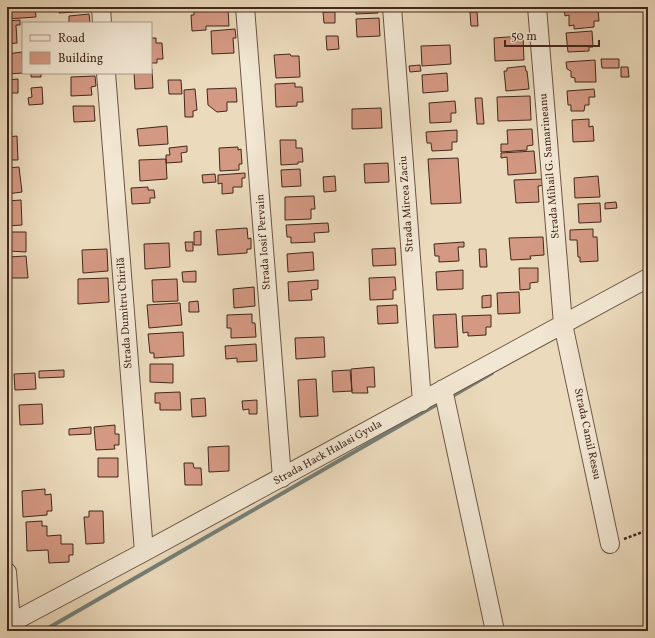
<svg xmlns="http://www.w3.org/2000/svg" width="655" height="638" viewBox="0 0 655 638" font-family="Vollkorn,serif">
<style>
.lines{fill:none;stroke-linecap:round;stroke-linejoin:round}
.stream{stroke:#767f77;stroke-width:4}
.building{fill:#d49983;stroke:#43271c}
.minor-casing{stroke:#6d5444;stroke-width:20}
.path{stroke:#43271c;stroke-width:2.5;stroke-dasharray:3 2;stroke-linecap:butt}
.minor{stroke:#f2e7d3;stroke-width:18}
.labels{text-anchor:middle;dominant-baseline:central;stroke-width:4;stroke-linejoin:round;paint-order:stroke}
.street-label{font-size:11px;fill:#43271c;stroke:#f2e7d3}
</style>
<rect width="100%" height="100%" fill="#ebdabc"/>
<filter id="stains"><feTurbulence type="fractalNoise" baseFrequency=".005" numOctaves="4"/><feColorMatrix values="0 0 0 0 .2 0 0 0 0 .09 0 0 0 0 .02 0 0 0 .5 -.17"/></filter>
<radialGradient id="worn" r=".72"><stop offset=".6" stop-color="#630" stop-opacity="0"/><stop offset="1" stop-color="#630" stop-opacity=".3"/></radialGradient>
<g class="lines">
<!-- stream -->
<path class="stream" d="M449,398L492,373
M43,631L441,402"/>
</g>
<!-- building -->
<path class="building" d="M7,7H35L36,17L7,19Z
M59,7H89V11L59,13Z
M209,7L228,8L229,26H206V30L192,31L191,15H194V8Z
M356,7H377L378,13L356,14Z
M564,7H592V9L598,8L599,21H594V27L574,29V25L569,26V15L565,16Z
M323,12H335V23H324Z
M470,12H477L478,26H471Z
M89,14L90,23H69V16Z
M379,18L380,36L357,37L356,19Z
M20,20V25H16L17,43L7,44V21Z
M235,29L236,38H233L234,53L212,54L211,31Z
M592,31L593,47H589V51L568,52L566,33Z
M326,36H338L339,49L327,50Z
M523,36L524,60L495,61L494,38Z
M151,38H156V43H162L163,59H157V63H151Z
M450,45L451,64L422,66L421,46Z
M22,52L23,73L7,74V54Z
M290,54L291,56H299L300,77L276,78L274,55Z
M601,59H619V68H602Z
M595,60L596,82H575V78L571,77V71L567,69L566,62Z
M420,65L421,71L410,72L409,66Z
M525,66L526,71H527L529,89L506,91L504,71H507V68Z
M621,67H628L629,77H621Z
M151,69H152L153,88L135,89L134,73H151Z
M31,73H41V77H31Z
M447,73L448,91L423,93L422,75Z
M95,76L96,86L91,87L92,95L71,96V77Z
M18,79V93H11V103H7V80Z
M168,80H181L182,94H169Z
M295,83V87H302L303,102H297V106L276,107L275,84Z
M42,87L43,104L29,105L28,98L32,97L31,88Z
M236,88L237,102H227V111L217,112L208,105L207,89Z
M195,89L197,110L193,111V117H185L184,90Z
M594,89L595,97H589V105H585L584,111H571V105H568L567,91Z
M530,96L531,120L498,121L497,97Z
M475,98H482L484,124H477Z
M455,101L456,113H451V122L430,123L429,103Z
M73,106H94L95,121L74,122Z
M381,108L382,128L352,129V109Z
M589,119V127L593,126L594,141L573,142L572,120Z
M167,126L168,144L139,146L137,129Z
M532,129L533,145L527,146V150L501,152V144H508L507,130Z
M457,130V142H452V150L432,151L431,143H427L426,132Z
M17,136L18,160H7V137Z
M280,140H296V148H302L303,162H298V164L281,165Z
M187,146V152L181,153L182,162L166,163V155H170L169,148Z
M238,147V150L241,149L242,164H239V170L220,171L219,148Z
M534,151L536,173L508,175L507,157L501,158V153Z
M458,158L461,203L431,204L428,159Z
M166,159L167,179L140,181L139,160Z
M388,163L389,182L365,183L364,164Z
M19,167L22,192L7,194V168Z
M300,169L301,186L282,187L281,170Z
M245,173V178H242V187H233V193L222,194V183L218,184V175Z
M215,174L216,182L203,183L202,175Z
M335,176L336,191L324,192L323,177Z
M598,176L600,197L575,198L574,178Z
M545,179V185L538,186L539,202L516,203L514,180Z
M148,187V190H154L155,198H150V203L132,204L131,188Z
M314,196L315,209H311V219L285,220V197Z
M21,200L22,225L7,226V201Z
M616,202L617,208L605,209V203Z
M600,203L601,222L579,223L578,204Z
M328,223L329,232L314,233L315,242L291,243V237H287L286,225Z
M247,228L248,239L251,238V249H247V253L218,255L216,230Z
M593,229V237H597L598,261L580,262V257H578L577,240H570V230Z
M201,231V245H194V232Z
M8,232H26V252L8,251L7,237Z
M543,237L544,255L530,256L531,259L511,260L509,238Z
M185,242H193V251H186Z
M464,242V247H458L459,261L439,262V256H435L434,244Z
M169,243L170,267L145,269L144,244Z
M395,248L396,265L373,266L372,249Z
M107,249L108,271L83,273L82,250Z
M479,249H486L487,267H480Z
M313,252L314,270L288,272L287,254Z
M26,256L28,278H7V257Z
M519,268H538V282L530,283V289L520,290Z
M463,270V289L437,290L436,272Z
M196,271V282H183L182,272Z
M395,277L396,290H393V299L370,300L369,278Z
M108,278L109,302L78,304V279Z
M177,279L178,301L153,302L152,280Z
M318,280V289L311,290L312,300L289,301L288,282Z
M254,287L255,306L234,308L233,289Z
M519,292L520,313L498,314L497,293Z
M491,295V307L482,308V296Z
M198,301L199,312H189V302Z
M180,303L182,325L149,328L147,305Z
M397,305L398,323L378,324L377,306Z
M252,314V323H255L256,337L231,338V328H227V315Z
M456,314L458,347L435,348L433,315Z
M491,315V327H486V335L468,336V332L463,333L462,316Z
M183,332L184,356L154,358V353H150L148,334Z
M324,337L325,357L296,359L295,338Z
M256,344L257,361L237,362V358L226,359L225,346Z
M150,364H173V383L150,382Z
M374,367L375,387H367L368,393H352L351,369Z
M64,370V377L39,378V371Z
M350,370L352,391L333,392L332,371Z
M35,373L36,389L15,390L14,374Z
M316,379L318,416L300,417L298,380Z
M180,392L181,410H160V403H155V393Z
M205,398L206,416L192,417L191,399Z
M257,400V414H249V409L243,410L242,401Z
M42,404L43,424L20,425L19,405Z
M115,425V434H119V445H114L115,449L96,450L94,427Z
M91,427V434L69,435V429Z
M229,446V471L209,472L208,447Z
M98,458H118V477H98Z
M184,463H193L194,468H201L202,485H185Z
M45,489V495L51,494L52,511H47V515L23,517L22,491Z
M89,511H103L104,543L86,544L84,517H89Z
M42,521V526H47V536L61,535V544H73V555H69V562L49,563L48,550L27,551L26,522Z"/>
<g class="lines">
<!-- minor casing -->
<g class="minor-casing">
<path id="minor" d="M101,7L102,23
M245,7L282,478
M392,7L422,402
M537,7L563,324L610,544
M106,73L144,552
M443,389L495,631
M7,572L11,623
M7,625L144,552L648,278"/>
</g>
<!-- path -->
<path class="path" d="M624,539L648,530"/>
<!-- minor -->
<use href="#minor" class="minor"/>
</g>
<g class="labels">
<!-- street labels -->
<g class="street-label">
<text transform="translate(550 166) rotate(-95)">Strada Mihail G. Samarineanu</text>
<text transform="translate(407 204) rotate(-94)">Strada Mircea Zaciu</text>
<text transform="translate(264 242) rotate(-94)">Strada Iosif Pervain</text>
<text transform="translate(125 313) rotate(-94)">Strada Dumitru Chirilă</text>
<text transform="translate(587 434) rotate(78)">Strada Camil Ressu</text>
<text transform="translate(328 453) rotate(-29)">Strada Hack Halasi Gyula</text>
</g>
</g>
<!-- margin -->
<rect width="655" height="638" fill="none" stroke="#ebdabc" stroke-width="24"/>
<rect x="8" y="8" width="639" height="622" fill="none" stroke="#43271c" stroke-width="2"/>
<rect x="12" y="12" width="631" height="614" fill="none" stroke="#43271c"/>
<!-- legend -->
<rect x="22" y="22" width="130" height="52" fill="#f2e7d3" stroke="#ac9a8a"/>
<rect x="30" y="35" width="20" height="6" fill="#f2e7d3" stroke="#ac9a8a"/>
<text x="58" y="42" font-size="12" fill="#43271c">Road</text>
<rect x="30" y="52" width="20" height="12" fill="#d49983" stroke="#ac9a8a"/>
<text x="58" y="62" font-size="12" fill="#43271c">Building</text>
<!-- scale -->
<path d="M505 40v6h94v-6" fill="none" stroke="#43271c" stroke-width="2"/>
<text x="511" y="40" font-size="12" fill="#43271c" stroke="#f2e7d3" stroke-width="3" paint-order="stroke">50 m</text>
<rect width="100%" height="100%" filter="url(#stains)"/>
<rect width="100%" height="100%" fill="url(#worn)"/>
</svg>
